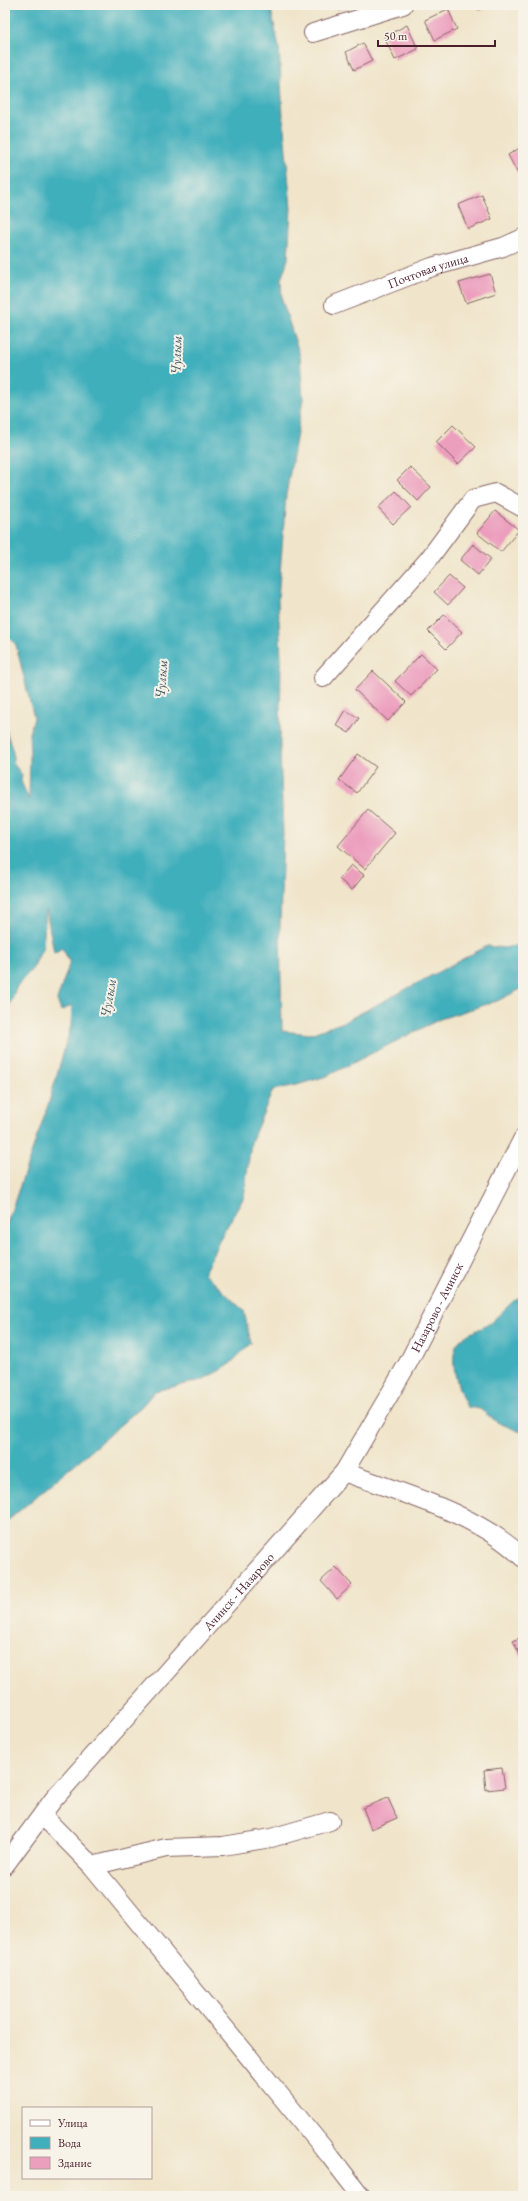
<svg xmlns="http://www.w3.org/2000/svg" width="528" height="2201" viewBox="0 0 528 2201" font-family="'EB Garamond',serif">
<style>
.water{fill:#40afbc;stroke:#456774}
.building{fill:#ec9ebd}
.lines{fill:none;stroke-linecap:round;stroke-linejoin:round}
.minor-casing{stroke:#846463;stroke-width:20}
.minor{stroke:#fff;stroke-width:18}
.labels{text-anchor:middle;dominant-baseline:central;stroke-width:4;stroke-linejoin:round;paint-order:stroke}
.street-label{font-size:13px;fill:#4a1f2b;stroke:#f7f3e8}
.water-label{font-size:14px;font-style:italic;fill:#465965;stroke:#f7f3e8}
</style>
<rect width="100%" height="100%" fill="#f7f3e8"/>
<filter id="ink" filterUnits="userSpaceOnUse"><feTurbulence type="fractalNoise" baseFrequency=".025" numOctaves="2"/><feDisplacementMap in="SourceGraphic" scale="8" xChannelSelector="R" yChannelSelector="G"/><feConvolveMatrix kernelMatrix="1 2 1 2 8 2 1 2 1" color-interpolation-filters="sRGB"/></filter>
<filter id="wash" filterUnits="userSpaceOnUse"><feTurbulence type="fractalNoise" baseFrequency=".012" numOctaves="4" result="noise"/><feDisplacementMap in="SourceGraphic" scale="16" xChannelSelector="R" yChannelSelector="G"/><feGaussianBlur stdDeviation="0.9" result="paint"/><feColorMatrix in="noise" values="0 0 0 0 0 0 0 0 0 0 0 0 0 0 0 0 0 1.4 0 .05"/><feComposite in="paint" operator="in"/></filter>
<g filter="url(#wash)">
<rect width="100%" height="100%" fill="#f0e5ca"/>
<!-- water -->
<path class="water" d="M5,5H270L279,47L283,117L291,208L288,259L281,280L282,300L300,356L303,399L286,495L278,600L281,657L280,745L283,834L280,926L282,1031L310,1034L344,1022L487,946L504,948L523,944V988L497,1001L440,1019L327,1076L297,1085L273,1090L251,1142L244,1197L221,1237L204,1273L244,1311L251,1343L228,1366L202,1380L155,1391L142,1406L95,1447L5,1523V1229L49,1102L71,1026L72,1005L61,1011L57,1000L70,962L62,948L54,953L46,909L43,947L33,968L17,986L5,1017V727L13,752V763L22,775L21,781L29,800L30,754L29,733L34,718L16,645L5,631Z
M523,1295V1433L497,1422L480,1409L467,1407C459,1392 448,1361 457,1344C464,1333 481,1330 490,1323C501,1314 511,1301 523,1295Z"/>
<g id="blocks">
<!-- building -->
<path class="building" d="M336,5H350L338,10Z
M477,5H490L479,10Z
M448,9L457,29L435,40L425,20Z
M407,25L418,49L395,60L384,37Z
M363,43L372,61L354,70L346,52Z
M523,146V172L518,174L508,155Z
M482,195L492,219L468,229L458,205Z
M490,274L496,293L466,303L459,283Z
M453,425L476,447L458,464L436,442Z
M410,467L431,487L418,501L397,480Z
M396,491L411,507L393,524L378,508Z
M495,511L519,530L501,552L477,533Z
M473,544L491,559L478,575L460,560Z
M449,576L463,588L448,605L434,592Z
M444,615L462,632L446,649L428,631Z
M421,654L437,669L411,696L395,681Z
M373,671L406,702L388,721L355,690Z
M345,710L359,718L349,733L336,725Z
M358,754L376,767L357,793L339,780Z
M368,810L395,833L365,869L338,846Z
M351,865L364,875L352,890L339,879Z
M336,1567L352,1585L337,1599L321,1581Z
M523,1636V1656L521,1657L513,1641Z
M502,1768L505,1788L486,1790L484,1770Z
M388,1798L397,1818L371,1829L363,1808Z"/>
</g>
</g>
<g filter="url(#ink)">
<use href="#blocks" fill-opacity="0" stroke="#846463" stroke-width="1"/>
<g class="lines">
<!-- minor casing -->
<g class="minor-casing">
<g id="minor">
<path d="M313,33L403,5"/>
<path id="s1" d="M334,305L432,267L503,247L523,238"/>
<path d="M323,678L428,560L473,499L496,493L523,508"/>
<path id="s2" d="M344,1472L408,1363L523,1138"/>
<path d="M42,1815L92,1866L330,2156L361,2196"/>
<path id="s3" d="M5,1865L53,1800L344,1472C401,1493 479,1514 523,1558"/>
<path d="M92,1866L166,1848L223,1846L271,1838L330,1821"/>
</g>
</g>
<!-- minor -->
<use href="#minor" class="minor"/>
</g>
</g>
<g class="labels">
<!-- street labels -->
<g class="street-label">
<text stroke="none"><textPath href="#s1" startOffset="100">Почтовая улица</textPath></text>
<text stroke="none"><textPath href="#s2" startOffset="189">Назарово - Ачинск</textPath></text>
<text stroke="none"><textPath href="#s3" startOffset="360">Ачинск - Назарово</textPath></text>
</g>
<!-- water labels -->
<g class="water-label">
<text transform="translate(176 355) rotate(-88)">Чулым</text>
<text transform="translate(161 679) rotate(-86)">Чулым</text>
<text transform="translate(108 998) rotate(-80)">Чулым</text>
</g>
</g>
<!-- margin -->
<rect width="528" height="2201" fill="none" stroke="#f7f3e8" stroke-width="20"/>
<!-- legend -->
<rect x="22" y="2107" width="130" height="72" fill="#f7f3e8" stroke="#b29e9c"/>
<rect x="30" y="2120" width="20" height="6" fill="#ffffff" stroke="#b29e9c"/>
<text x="58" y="2127" font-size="12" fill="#4a1f2b">Улица</text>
<rect x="30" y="2137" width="20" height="12" fill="#40afbc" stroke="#b29e9c"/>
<text x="58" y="2147" font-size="12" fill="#4a1f2b">Вода</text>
<rect x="30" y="2157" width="20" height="12" fill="#ec9ebd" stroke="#b29e9c"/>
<text x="58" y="2167" font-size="12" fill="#4a1f2b">Здание</text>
<!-- scale -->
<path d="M378 40v6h117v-6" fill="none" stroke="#4a1f2b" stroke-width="2"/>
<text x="384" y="40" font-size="12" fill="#4a1f2b" stroke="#f7f3e8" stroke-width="3" paint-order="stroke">50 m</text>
</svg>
